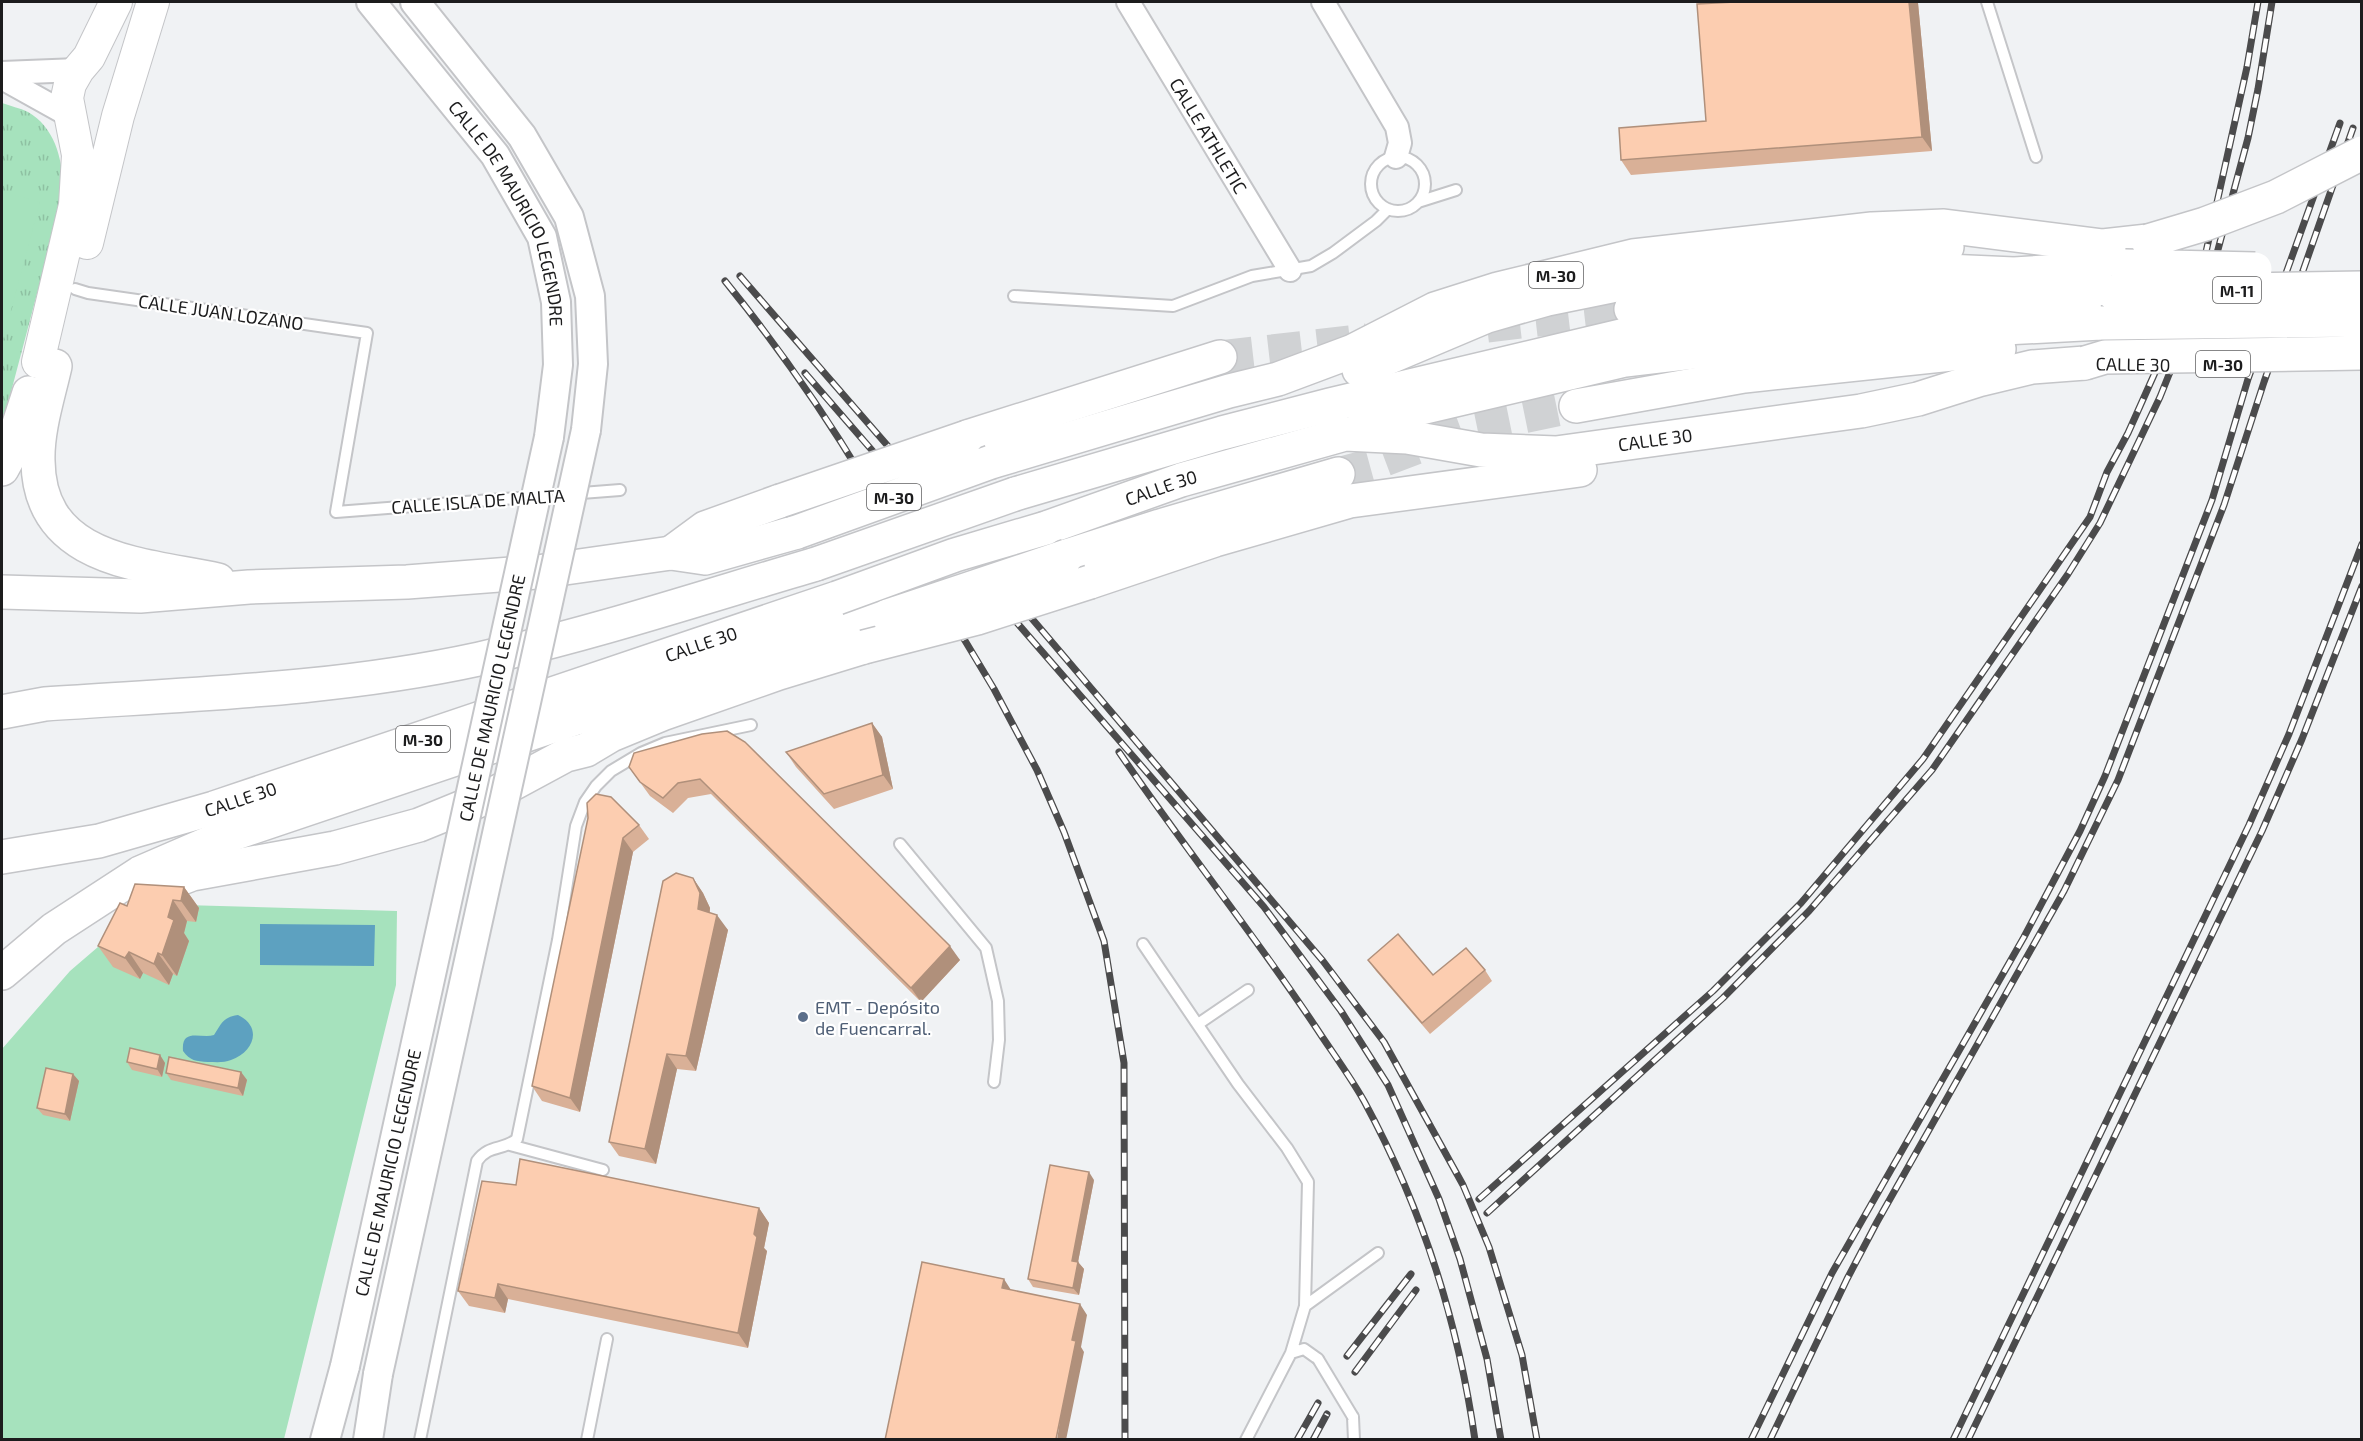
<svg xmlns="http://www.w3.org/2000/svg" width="2363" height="1441" viewBox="0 0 2363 1441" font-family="'Exo 2',sans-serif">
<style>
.park{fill:url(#park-tufts)}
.pitch{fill:#a6e2bd}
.water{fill:#5da1c0}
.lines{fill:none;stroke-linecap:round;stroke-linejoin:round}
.motorway-tunnel{stroke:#d0d2d4;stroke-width:33;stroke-dasharray:33 16;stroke-linecap:butt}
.service-casing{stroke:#c4c5c8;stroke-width:14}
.minor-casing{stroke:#c4c5c8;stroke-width:26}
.tertiary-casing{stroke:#c4c5c8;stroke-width:32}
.secondary-casing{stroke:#c4c5c8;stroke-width:34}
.motorway-casing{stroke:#c4c5c8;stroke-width:36}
.service{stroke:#fff;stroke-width:10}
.minor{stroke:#fff;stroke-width:22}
.tertiary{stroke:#fff;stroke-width:28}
.secondary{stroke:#fff;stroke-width:32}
.motorway{stroke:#fff;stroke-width:33}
.rail-casing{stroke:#4b4b4c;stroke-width:7}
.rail{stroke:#fff;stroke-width:4.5;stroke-dasharray:14;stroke-linecap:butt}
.service-bridge-casing{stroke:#c4c5c8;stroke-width:14;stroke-linecap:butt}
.tertiary-bridge-casing{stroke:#c4c5c8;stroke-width:32;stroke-linecap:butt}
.motorway-bridge-casing{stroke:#c4c5c8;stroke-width:36;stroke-linecap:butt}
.service-bridge{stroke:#fff;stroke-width:10}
.tertiary-bridge{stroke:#fff;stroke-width:28}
.motorway-bridge{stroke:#fff;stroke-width:33}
.wall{fill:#d9b097}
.shaded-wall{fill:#b0907b}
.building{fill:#fccdb0;stroke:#b0907b;stroke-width:1.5}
.service-dot{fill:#5c6f8a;stroke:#fff;stroke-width:2}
.labels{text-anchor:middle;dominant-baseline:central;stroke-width:4.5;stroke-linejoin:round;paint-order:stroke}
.shield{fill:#fff;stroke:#606061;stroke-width:1.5}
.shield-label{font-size:16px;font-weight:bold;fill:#1c1c1d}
.street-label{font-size:18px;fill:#1c1c1d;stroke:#fff}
.service-label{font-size:18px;fill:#4e5e75;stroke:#fff;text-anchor:start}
</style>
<defs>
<pattern id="park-tufts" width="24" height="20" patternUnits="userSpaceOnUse" patternTransform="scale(1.5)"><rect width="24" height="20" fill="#a6e2bd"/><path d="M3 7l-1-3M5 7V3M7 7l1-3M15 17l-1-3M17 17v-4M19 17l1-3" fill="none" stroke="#8ec1a2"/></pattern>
</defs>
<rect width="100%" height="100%" fill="#f0f2f4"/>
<!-- park -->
<path class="park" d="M2,103C10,106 20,108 28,112C58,129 65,168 62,199L2,426Z"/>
<!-- pitch -->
<path class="pitch" d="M2,192L40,202L3,340H2Z
M148,904L397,911L396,985L284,1439L2,1440V1049L70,971Z"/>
<!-- water -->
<path class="water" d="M260,924L375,925L374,966L260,965Z
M238,1015C263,1027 254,1052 231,1060C224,1063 216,1062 208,1062C196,1061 190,1061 183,1051C181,1027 201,1039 214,1035C222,1023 223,1017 238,1015Z"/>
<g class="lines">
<!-- motorway-tunnel -->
<path class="motorway-tunnel" d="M1487,326L1631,309
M1220,357L1367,340
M1338,474L1371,465L1469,428L1576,406"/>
<!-- service casing -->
<g class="service-casing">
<path id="service" d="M1987,2L2036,157
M1371 184a27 27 0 1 1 54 0a27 27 0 1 1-54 0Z
M1418,202L1456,190
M75,289L88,293L367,333L336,512L620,490
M1014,296L1173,306L1252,276L1311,266L1333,253L1376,221L1388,209
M900,844L986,948L998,1001L999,1040L994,1082
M1143,944L1238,1084L1287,1148L1308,1182L1305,1306
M1198,1024L1248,990
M510,1145L603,1170
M1291,1353L1305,1306L1378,1253
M1353,1417L1354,1440
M420,1440L477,1161C489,1144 503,1151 517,1139L558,940L576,826L585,802L596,786L611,771L641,753L665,743L751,725
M587,1440L607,1339
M1246,1440L1291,1353L1304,1349L1318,1359"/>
</g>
<!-- minor casing -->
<g class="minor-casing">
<g id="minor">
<path id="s1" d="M1128,2L1290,270"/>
<path d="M1323,2L1397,127L1400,143L1396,157"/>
<path d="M2,73L78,70"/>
<path d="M2,78L70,116"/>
</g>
</g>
<!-- tertiary casing -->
<g class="tertiary-casing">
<g id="tertiary">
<path id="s2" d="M371,2L495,155L542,237L556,302L558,365L549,437"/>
<path d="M415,2L522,136L569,217L590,296L593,364L586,430"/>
<path d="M325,1440L345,1366"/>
<path d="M368,1440L378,1374"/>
</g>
</g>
<!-- secondary casing -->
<g class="secondary-casing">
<path id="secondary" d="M87,243L118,116L153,2
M38,362L75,205L78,155L67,98L70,84L78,70L89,57L116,2"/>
</g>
<!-- motorway casing -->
<g class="motorway-casing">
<g id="motorway">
<path d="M1631,309L1764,287L1946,271L2014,274L2060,271L2112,277"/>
<path d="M55,366C48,397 37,430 38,461C39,563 145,564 218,580"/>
<path d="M1359,370L1487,316L1547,299L1611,286L1748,265L1947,247"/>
<path d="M1576,406L1744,376L1999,349"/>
<path d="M1361,428L1417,409L1625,360L1814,338L2101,323"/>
<path d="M967,437L1220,357"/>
<path d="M991,462L1229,391L1278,379L1353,351L1435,309L1498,289L1633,256L1872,229L1944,226L2103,246L2148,241"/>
<path d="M2,469L8,458L29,393"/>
<path d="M1015,494L1222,433L1330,405L1629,334L1725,321L1985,298L2112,292"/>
<path id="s3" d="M1046,528L1181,480L1345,434L1407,437L1481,450L1556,453L1861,411L1918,399L1978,380L2032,367L2085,363"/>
<path d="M671,553L705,528L780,501"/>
<path d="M1067,556L1160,526L1338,474"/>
<path d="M1090,582L1215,540L1350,501L1580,470"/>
<path d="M2,592L140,596L249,587L407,582L537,572L671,553L705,558L797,532"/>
<path d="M2,712L45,704C190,694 337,690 479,659C592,634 704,597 816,564"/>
<path id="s4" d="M2,857L99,841L214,808L837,598"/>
<path d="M156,888L192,874L335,848L419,825L490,796L566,755L586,750L611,735L662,714L779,673L864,647"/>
<path d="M2,973L54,929L140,873L221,838L805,641C833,631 859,620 888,616"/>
</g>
</g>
<!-- service -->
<use href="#service" class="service"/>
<!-- minor -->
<use href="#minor" class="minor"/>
<!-- tertiary -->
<use href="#tertiary" class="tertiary"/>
<!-- secondary -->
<use href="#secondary" class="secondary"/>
<!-- motorway -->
<use href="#motorway" class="motorway"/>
<!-- rail casing -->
<g class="rail-casing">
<path id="rail" d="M740,276L907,468
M725,281C777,345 823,411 865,481
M805,373L890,471
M1005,587L1323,961L1384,1042L1463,1185L1489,1247L1522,1355L1537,1440
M992,594L1264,907L1341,1011L1388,1085L1439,1199L1460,1259L1487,1359L1501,1440
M943,604L994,689L1037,770L1064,832L1104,941L1124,1063L1125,1440
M1119,752C1183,846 1254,934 1317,1029C1332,1052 1350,1076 1364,1101C1421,1206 1458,1321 1475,1440
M1479,1199L1713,991L1801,903L1923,759L2090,517L2107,472L2128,433L2179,319L2206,252L2247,67L2258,2
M1487,1213L1723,998L1809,911L1932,770L2068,574L2100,523L2160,397L2216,257L2248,138L2258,89L2272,2
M1347,1356L1411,1274
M1355,1372L1416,1290
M1297,1440L1318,1403
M1313,1440L1327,1414
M1751,1440L1832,1273L2024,937L2080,831L2105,776L2212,500L2248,379L2340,123
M1770,1440L1847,1279L1877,1222L2064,891L2118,780L2224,505L2264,382L2353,128
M1953,1440L2249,825L2289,734L2362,544
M1968,1440L2262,831L2302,739L2362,586"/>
</g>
<!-- rail -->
<use href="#rail" class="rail"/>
<!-- service-bridge casing -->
<g class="service-bridge-casing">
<path id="service-bridge" d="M1318,1359L1353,1417"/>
</g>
<!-- tertiary-bridge casing -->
<g class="tertiary-bridge-casing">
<g id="tertiary-bridge">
<path id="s5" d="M345,1366L549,437"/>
<path d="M378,1374L586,430"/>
</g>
</g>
<!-- motorway-bridge casing -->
<g class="motorway-bridge-casing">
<path id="motorway-bridge" d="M2148,241L2205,224L2276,197L2362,153
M2125,266L2255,269
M2112,292L2362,288
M2101,323L2362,320
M2085,363L2105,357L2362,353
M780,501L967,437
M797,532L991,462
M816,564L1015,494
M837,598L955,555L1046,528
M888,616L1067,556
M864,647L977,618L1090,582"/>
</g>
<!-- service-bridge -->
<use href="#service-bridge" class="service-bridge"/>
<!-- tertiary-bridge -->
<use href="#tertiary-bridge" class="tertiary-bridge"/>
<!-- motorway-bridge -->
<use href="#motorway-bridge" class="motorway-bridge"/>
</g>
<!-- wall -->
<path class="wall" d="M1735,2H1917L1918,3L1932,151L1631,175L1621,160L1706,121Z
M872,723L882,737L893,789L834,809L796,767L786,752Z
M702,734L960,960L921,1002L711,794L688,798L673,813L650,796L629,767Z
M596,794L639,825L649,839L633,852L580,1112L542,1101L532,1086Z
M693,878L703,893L710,908V913L728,930L696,1071L677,1069L656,1164L619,1156L609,1142Z
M184,887L199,908L196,922L187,921L184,933L189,941L177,976L173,974L169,985L143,973L140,979L113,967L98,946Z
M1368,960L1433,975L1485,970L1492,981L1430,1034L1376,971Z
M160,1055L165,1063L162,1077L132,1070L127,1062Z
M241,1072L247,1080L243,1096L171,1080L166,1073Z
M73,1074L79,1081L70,1121L43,1115L37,1108Z
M1094,1180L1078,1262L1084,1269L1079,1295L1033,1287L1028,1279Z
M516,1185L759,1208L769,1223L764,1248L767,1251L748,1348L508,1299L505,1313L469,1306L458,1291Z"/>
<!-- shaded-wall -->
<path class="shaded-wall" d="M1909,2H1917L1918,3L1932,151L1922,137Z
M872,723L882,737L893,789L883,775Z
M623,838L633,852L580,1112L570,1098Z
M693,878L703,893L710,908L708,924L698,909Z
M184,887L199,908L196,922L181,901Z
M173,900L187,921L184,933L189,941L177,976L162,955L168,917Z
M717,915L728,930L696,1071L686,1056Z
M950,946L960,960L921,1002L911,988Z
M129,952L143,973L140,979L125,958Z
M158,953L173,974L169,985L154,964Z
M667,1054L677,1069L656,1164L645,1149Z
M160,1055L165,1063L162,1077L157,1069Z
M241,1072L247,1080L243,1096L238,1088Z
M73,1074L79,1081L70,1121L65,1114Z
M1089,1172L1094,1180L1078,1262L1084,1269L1079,1295L1073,1288L1072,1261Z
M759,1208L769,1223L764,1248L767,1251L748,1348L738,1333L754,1234Z
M1004,1279L1011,1290L1002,1288Z
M498,1284L508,1299L505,1313L495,1298Z
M1080,1304L1087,1315L1081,1347L1084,1352L1066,1440H1057L1072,1340Z"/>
<!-- building -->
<path class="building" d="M1735,2H1909L1922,137L1621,160L1619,128L1706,121L1697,4Z
M872,723L883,775L824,794L786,752Z
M727,731L745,742L950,946L911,988L700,779L678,783L663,798L640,782L629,767L634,753L702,734Z
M596,794L611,797L639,825L623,838L570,1098L532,1086L588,818L587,803Z
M676,873L693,878L700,893L698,909L717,915L686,1056L667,1054L645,1149L609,1142L663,881Z
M135,884L184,887L181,901L173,900L168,917L174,920L162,955L158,953L154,964L129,952L125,958L98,946L120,903L127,906Z
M1398,934L1433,975L1466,948L1485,970L1422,1023L1368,960Z
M130,1048L160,1055L157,1069L127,1062Z
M169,1057L241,1072L238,1088L166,1073Z
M46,1068L73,1074L65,1114L37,1108Z
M520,1159L759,1208L754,1234L757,1237L738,1333L498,1284L495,1298L458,1291L482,1181L516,1185Z
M1050,1165L1089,1172L1072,1261L1078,1262L1073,1288L1028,1279Z
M922,1262L1004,1279L1002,1288L1080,1304L1072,1340L1076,1341L1056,1439L1068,1440H885Z"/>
<!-- markers -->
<circle class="service-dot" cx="803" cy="1017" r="6"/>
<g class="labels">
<!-- shield labels -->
<g class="shield">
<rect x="1529" y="262" width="54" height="26" rx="4.5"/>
<rect x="2213" y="277" width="48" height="26" rx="4.5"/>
<rect x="2196" y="351" width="54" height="26" rx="4.5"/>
<rect x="867" y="484" width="54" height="26" rx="4.5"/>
<rect x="396" y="726" width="54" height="26" rx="4.5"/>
</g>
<g class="shield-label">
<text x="1556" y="275">M-30</text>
<text x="2237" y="290">M-11</text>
<text x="2223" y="364">M-30</text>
<text x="894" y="497">M-30</text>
<text x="423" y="739">M-30</text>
</g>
<!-- street labels -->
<g class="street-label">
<text stroke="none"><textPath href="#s1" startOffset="156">CALLE ATHLETIC</textPath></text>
<text stroke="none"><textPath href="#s2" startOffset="256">CALLE DE MAURICIO LEGENDRE</textPath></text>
<text transform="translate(221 312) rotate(8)">CALLE JUAN LOZANO</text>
<text transform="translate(2133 364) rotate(1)">CALLE 30</text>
<text stroke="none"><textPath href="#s3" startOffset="626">CALLE 30</textPath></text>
<text stroke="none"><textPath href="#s3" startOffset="122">CALLE 30</textPath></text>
<text transform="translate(478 501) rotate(-4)">CALLE ISLA DE MALTA</text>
<text stroke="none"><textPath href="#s4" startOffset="732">CALLE 30</textPath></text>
<text stroke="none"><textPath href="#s5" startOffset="684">CALLE DE MAURICIO LEGENDRE</textPath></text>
<text stroke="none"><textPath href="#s4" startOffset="246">CALLE 30</textPath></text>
<text stroke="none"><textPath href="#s5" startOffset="198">CALLE DE MAURICIO LEGENDRE</textPath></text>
</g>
<!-- service labels -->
<g class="service-label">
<text x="815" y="1007">EMT - Depósito<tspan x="815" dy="21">de Fuencarral.</tspan></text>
</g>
</g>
<!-- border -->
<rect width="2363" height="1441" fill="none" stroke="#1c1c1d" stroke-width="6"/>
</svg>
